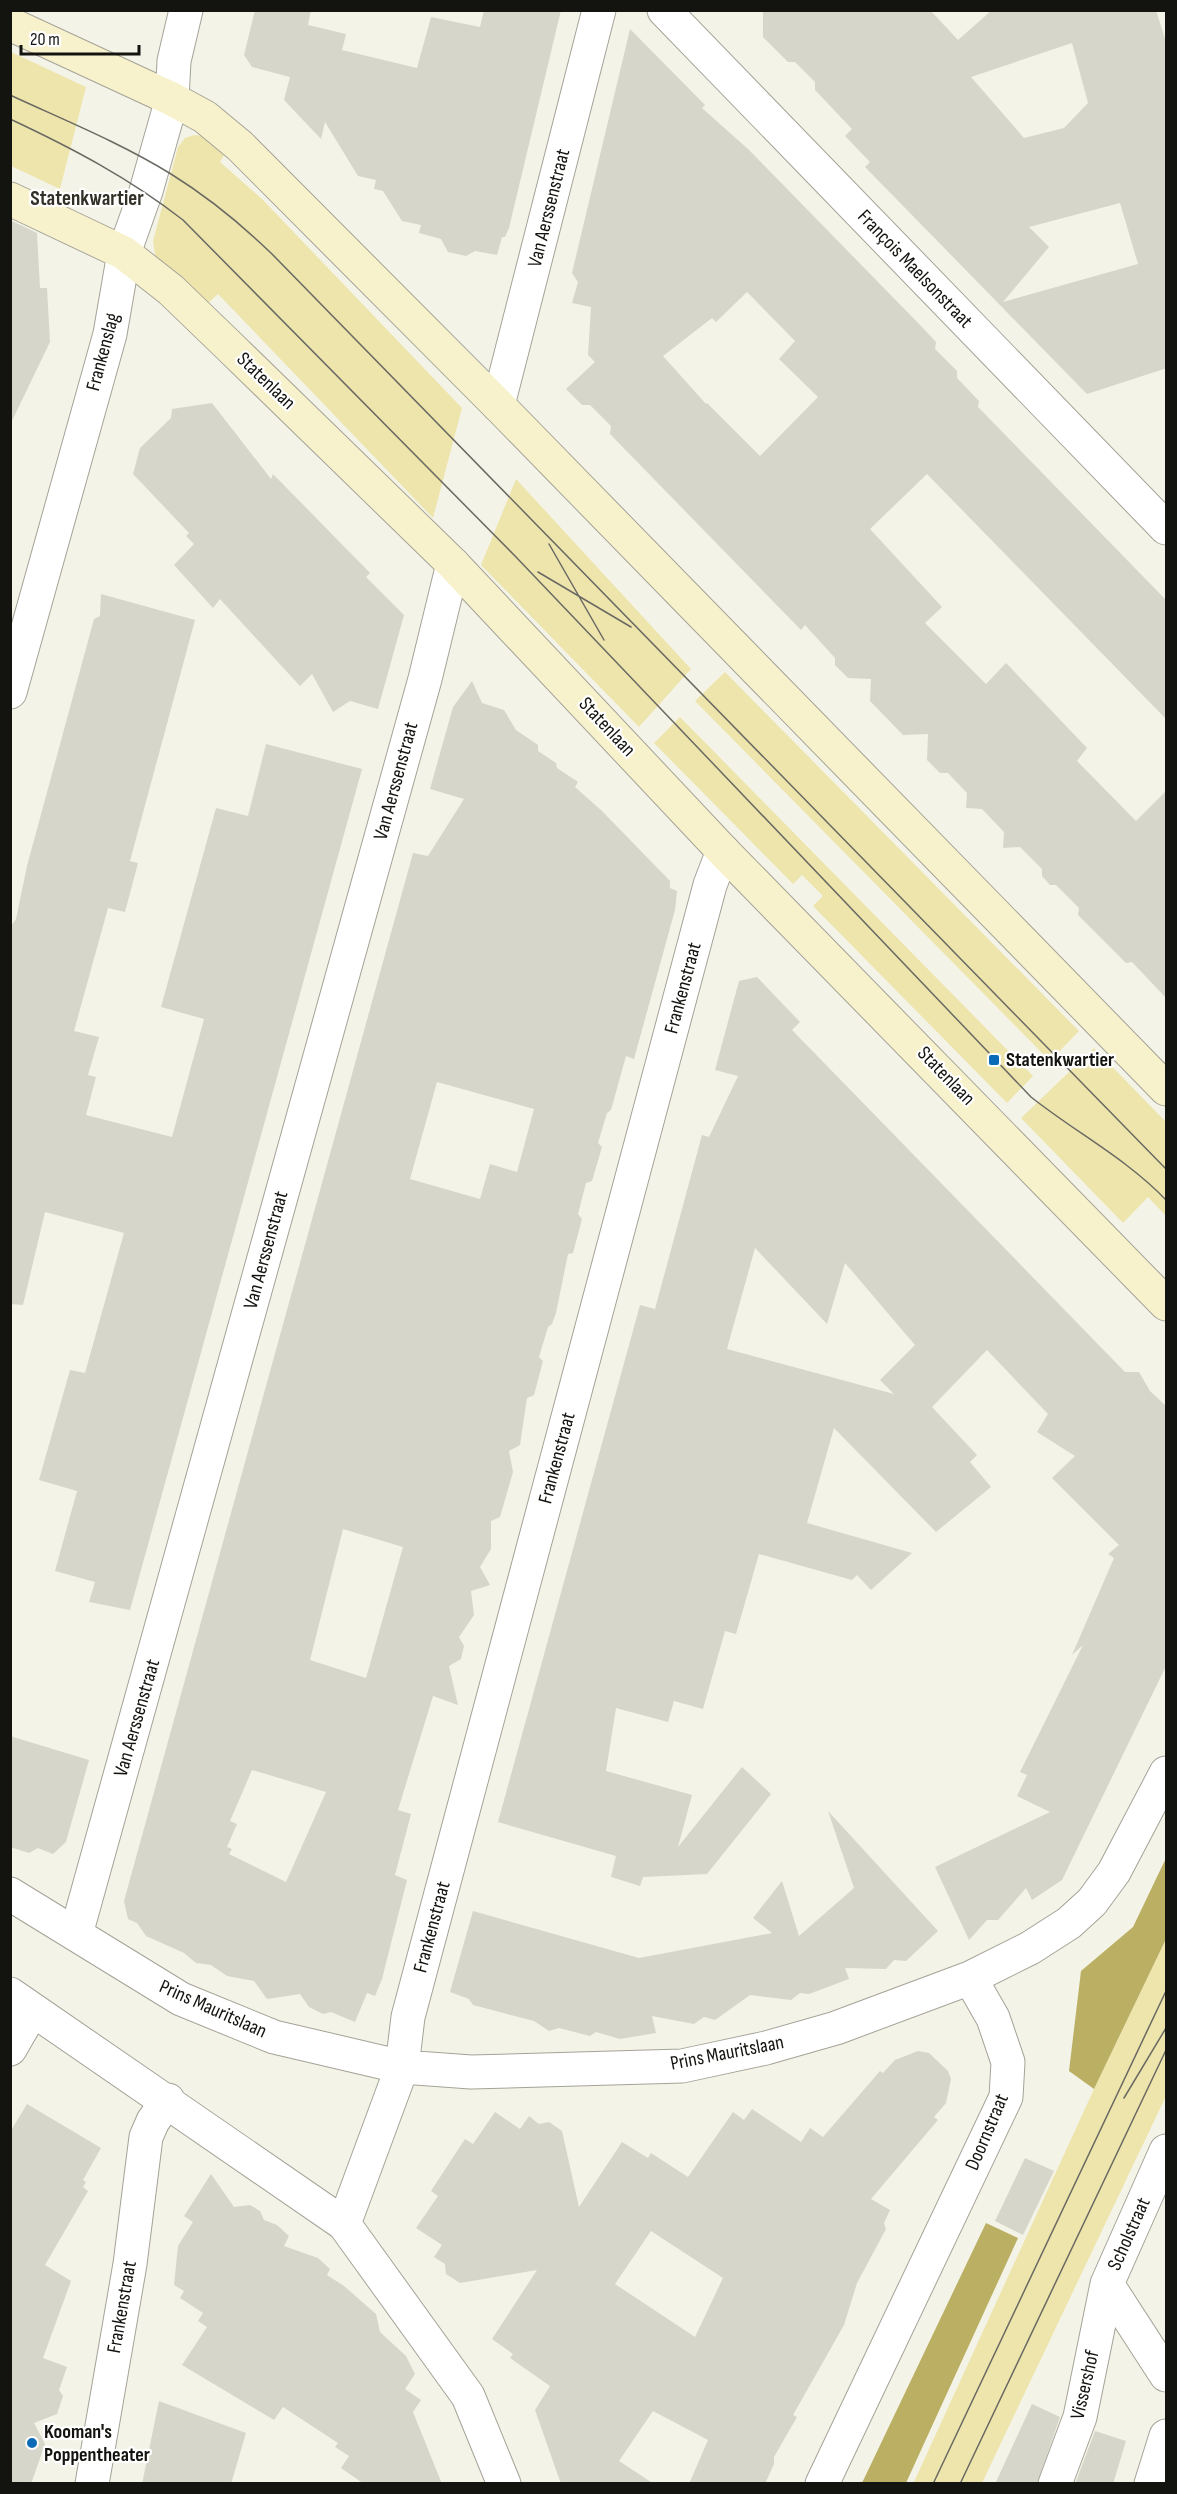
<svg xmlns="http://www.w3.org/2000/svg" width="1177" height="2494" viewBox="0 0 1177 2494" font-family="'Sofia Sans Condensed',sans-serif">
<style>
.green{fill:#eee5ad}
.forest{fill:#bbaf63}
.building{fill:#d7d6ca;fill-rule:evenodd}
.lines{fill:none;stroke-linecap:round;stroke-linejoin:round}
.street-casing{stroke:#a5a398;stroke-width:35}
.secondary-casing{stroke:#a5a398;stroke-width:35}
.street{stroke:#fff;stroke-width:33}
.secondary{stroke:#f8f2cc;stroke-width:33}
.tram{stroke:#6a6962;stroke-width:1.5}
.poi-dot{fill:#0c6bb7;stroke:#fff;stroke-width:2}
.labels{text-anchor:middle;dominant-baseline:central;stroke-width:4.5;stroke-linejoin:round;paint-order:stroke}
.street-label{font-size:20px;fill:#13130f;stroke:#fff}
.poi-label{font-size:20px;font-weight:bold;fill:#13130f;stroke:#fff;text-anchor:start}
.neighbourhood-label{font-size:21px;font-weight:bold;fill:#312f26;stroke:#fff}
</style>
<rect width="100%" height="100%" fill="#f4f3e7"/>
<!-- green -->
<path class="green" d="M11,52L86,87L60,189L11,166Z
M194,135L206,136L227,150L220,162L262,199L462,408L433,518L218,294L205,306L156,261L153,241L178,147L185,138Z
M516,479L691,669L639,727L481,565Z
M725,672L1079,1031L1050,1061L695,701Z
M680,717L1033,1076L1007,1103L813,906L823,896L802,875L793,884L654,743Z
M1094,1048L1166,1122V1216L1148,1197L1123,1223L1021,1118Z
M1166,1939V2096L982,2483L913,2484L1094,2089Z"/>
<!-- forest -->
<path class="forest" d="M1166,1858V1939L1094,2089L1069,2071L1081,1971L1133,1927Z
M986,2223L1018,2238L906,2483H862Z"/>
<!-- building -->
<path class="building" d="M255,10H311L308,25L346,34L342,50L417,68L431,17L480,27L484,10H561L509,228L505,237H502L497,255L475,251L466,256L448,252L441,239L419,233L421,225L402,221L383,191L374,189L376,180L358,176L325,122L321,139L284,100L290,77L252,67L244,55Z
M763,10H930L958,40L992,10H1156L1167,45V368L1087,394L865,167L870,162L845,136L852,129L815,90V82L795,62H788L763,37ZM1072,43L1088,103L1064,128L1024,138L971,77ZM1120,203L1138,264L1003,302L1049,247L1029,227Z
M630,29L705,105L702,108L749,150L921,326L936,342L935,349L957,371V378L979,401L978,407L1167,601V720L927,474L870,529L942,607L925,623L986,684L1006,663L1087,748L1077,761L1136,821L1167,790V999L1132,962L1126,963L1078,915L1079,908L1056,885H1050L1042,876V869L1020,847L1003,848L1004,832L982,809L966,808L967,793L948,773H940L927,760L928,734L903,735L870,701L871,679L848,678L835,665V658L805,625L801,630L610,434L611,426L590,405H582L566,389L595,362L588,355L591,307L572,303L578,282L572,273ZM747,292L795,341L779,359L818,397L760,456L707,403L706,404L663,356L712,318L716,322Z
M10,220L37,233L40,288H47L50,342L10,425Z
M212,403L271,479L273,474L370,573L366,577L404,615L378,709L350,701L333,712L312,674L300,686L220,599L213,608L174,565L194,544L186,536L189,533L133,474L140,448L171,418L172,409Z
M101,594L195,620L130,861L138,863L125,912L108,908L74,1031L99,1037L88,1075L96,1077L86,1115L172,1137L204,1019L161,1007L216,808L248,816L266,744L362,769L130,1610L89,1602L95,1582L55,1571L77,1491L39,1480L70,1370L85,1373L124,1233L45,1212L23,1305L10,1304V927L16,919L27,866L94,619L100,616Z
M472,681L482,703L504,710L516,730L538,745V751L556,763L557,768L578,782L575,787L602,811L670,881V888L677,891L675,910L634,1059L626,1056L611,1110L607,1113L598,1143L602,1147L592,1181L586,1183L578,1214L582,1219L573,1253L568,1254L556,1313L552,1324L548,1327L539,1357L543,1361L534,1395L527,1398L520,1445L509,1451L513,1472L500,1517L491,1521V1549L480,1567L490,1585L471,1591L474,1615L459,1637L464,1646L461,1659L449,1666L458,1705L433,1696L398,1810L411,1814L395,1875L407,1880L382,1979L375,1996L367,1993L355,2022L331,2012L323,2014L309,2007L300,1994L267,1999L254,1981L227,1976L211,1965L196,1963L184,1953L146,1936L137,1923L128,1919L124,1901L413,853L428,856L464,799L430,789L453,707ZM437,1082L534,1109L517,1172L490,1164L480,1199L410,1179ZM343,1529L403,1547L366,1678L310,1660ZM252,1770L326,1792L286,1882L229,1854L232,1849L227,1847L237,1824L230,1821Z
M757,977L800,1022L792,1030L1125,1372H1139L1150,1391L1167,1407V1664L1062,1880L1032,1900L1026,1888L998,1920H987L969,1940L935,1867L1050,1812L1017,1796L1027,1775L1020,1772L1083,1645L1072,1655L1114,1558L1108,1554L1119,1545L1052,1478L1075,1456L1037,1432L1048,1414L987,1350L932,1407L977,1455L970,1462L991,1487L936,1532L834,1428L807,1523L912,1553L871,1590L857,1575L852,1580L759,1554L736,1634L725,1631L703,1709L674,1701L668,1722L616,1708L606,1771L692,1795L678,1847L742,1767L771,1794L707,1874L643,1877L640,1886L611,1877L616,1856L498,1822L640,1305L655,1309L702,1135L709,1137L738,1076L715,1070L739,981ZM755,1248L827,1324L845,1263L915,1345L880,1380L894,1394L727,1349Z
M10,1736L89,1760L66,1842L53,1854L38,1848L29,1853L10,1847Z
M828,1811L938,1931L906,1961L894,1960L886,1969L845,1968L849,1979L809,1994L800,1993L791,2000L750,1995L715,2020L704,2017L694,2024L652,2016L656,2033L620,2039L596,2032L590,2036L559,2028L549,2031L534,2021L473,2005L469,1999L450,1992L473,1911L639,1958L772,1933L753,1918L782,1881L799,1936L854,1888Z
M918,2051L929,2053L948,2071L951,2079L946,2103L934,2117L938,2120L871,2199L890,2210L884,2223L886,2229L857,2283L844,2325L793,2415L797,2417L774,2457V2464L765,2484H689L708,2440L653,2411L619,2461L654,2484H561L535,2410L550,2386L510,2358L513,2354L492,2339L537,2270L460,2283L446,2274L445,2264L434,2257L442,2245L416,2228L438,2196L431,2191L465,2139L473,2144L495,2112L520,2129L529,2116L539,2124L549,2122L562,2131L579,2207L622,2142L648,2158L651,2153L688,2177L733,2112L744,2120L752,2109L801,2142L810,2128L823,2137L880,2071L883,2073L895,2060ZM651,2231L723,2278L695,2337L615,2284Z
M27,2104L101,2148L83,2180L86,2182L83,2187L88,2191L45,2265L71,2281L43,2358L67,2367L59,2390L63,2396L57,2414L34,2423L45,2444L31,2484H10V2132Z
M1025,2158L1054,2171L1023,2235L995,2221Z
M211,2174L234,2207L250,2205L260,2211L264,2220L277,2225L289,2236L284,2246L318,2258L330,2269L327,2275L344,2286L376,2314L380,2332L406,2356L415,2374L405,2389L421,2400L413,2412L442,2484H364L341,2468L349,2456L335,2447L338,2443L283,2407L274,2420L182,2365L207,2327L198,2321L203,2313L180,2298L184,2291L174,2285L178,2246L193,2222L184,2216Z
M159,2401L246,2433L231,2484H142Z
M1032,2404L1060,2417L1037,2484H995Z
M1095,2431L1126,2441L1113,2484H1075Z"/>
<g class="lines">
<!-- street casing -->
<g class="street-casing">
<path id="street" d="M664,10L1166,528
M498,405L599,10
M10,692L110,334L124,253L146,191L172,99L174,61L186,10
M10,1894L181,1999L274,2037L402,2067L471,2072L682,2066L766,2048L836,2028L970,1978L1030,1948L1069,1923L1092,1902L1114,1872L1166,1773
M76,1934L425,679L453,564
M10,1994L344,2224
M10,2049L32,2011
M1107,2284L1166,2375
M92,2484L130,2264L146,2137L153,2121L168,2100
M504,2484L468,2396L344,2224L402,2067L408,2017L710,885L723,851
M822,2484L1006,2097L1008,2062L993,2018L970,1978
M1055,2484L1080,2417L1107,2284L1166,2151
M1151,2484L1166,2436"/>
</g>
<!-- secondary casing -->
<g class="secondary-casing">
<path id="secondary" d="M10,24L172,99L205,117L240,146L498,405L1166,1089
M10,199L124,253L171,290L227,344L453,564L723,851L1166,1304"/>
</g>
<!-- street -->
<use href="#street" class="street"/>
<!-- secondary -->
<use href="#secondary" class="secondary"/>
<!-- tram -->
<path class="tram" d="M10,95C64,120 121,143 171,174C208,197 241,224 272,254L1166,1169
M10,119C72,148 129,178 183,220L516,557L1031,1097C1075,1132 1127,1159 1166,1200
M549,544L604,640
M538,572L631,627
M1124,2098L1166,2028
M933,2484L1166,1991
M960,2484L1166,2050"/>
</g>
<!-- markers -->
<g class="poi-dot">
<rect x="988" y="1054" width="12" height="12" rx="3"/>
<circle cx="32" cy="2443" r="6"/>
</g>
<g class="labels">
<!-- street labels -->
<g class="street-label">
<text transform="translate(549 208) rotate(-76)">Van Aerssenstraat</text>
<text transform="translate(915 269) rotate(46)">François Maelsonstraat</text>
<text transform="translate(103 352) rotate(-75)">Frankenslag</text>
<text transform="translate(266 381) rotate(44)">Statenlaan</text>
<text transform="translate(607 727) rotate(47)">Statenlaan</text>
<text transform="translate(396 781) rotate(-75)">Van Aerssenstraat</text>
<text transform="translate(683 988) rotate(-75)">Frankenstraat</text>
<text transform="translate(946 1076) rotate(46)">Statenlaan</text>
<text transform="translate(266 1250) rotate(-75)">Van Aerssenstraat</text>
<text transform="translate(557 1458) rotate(-75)">Frankenstraat</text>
<text transform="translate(137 1718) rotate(-74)">Van Aerssenstraat</text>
<text transform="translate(432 1927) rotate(-75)">Frankenstraat</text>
<text transform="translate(213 2009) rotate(24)">Prins Mauritslaan</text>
<text transform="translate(727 2053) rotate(-11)">Prins Mauritslaan</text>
<text transform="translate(987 2132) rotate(-67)">Doornstraat</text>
<text transform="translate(1129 2234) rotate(-66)">Scholstraat</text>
<text transform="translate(122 2307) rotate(-80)">Frankenstraat</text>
<text transform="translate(1085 2385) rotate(-77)">Vissershof</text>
</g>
<!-- poi labels -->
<g class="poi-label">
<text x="1006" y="1060">Statenkwartier</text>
<text x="44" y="2432">Kooman's<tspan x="44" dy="23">Poppentheater</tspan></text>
</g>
<!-- neighbourhood labels -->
<g class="neighbourhood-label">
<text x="87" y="198">Statenkwartier</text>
</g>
</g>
<!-- border -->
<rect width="1177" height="2494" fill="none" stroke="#13130f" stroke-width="24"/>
<!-- scale -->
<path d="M21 45v9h118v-9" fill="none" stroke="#13130f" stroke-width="3"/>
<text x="30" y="45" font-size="18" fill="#13130f" stroke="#ffffff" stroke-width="4.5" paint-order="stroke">20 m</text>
</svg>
